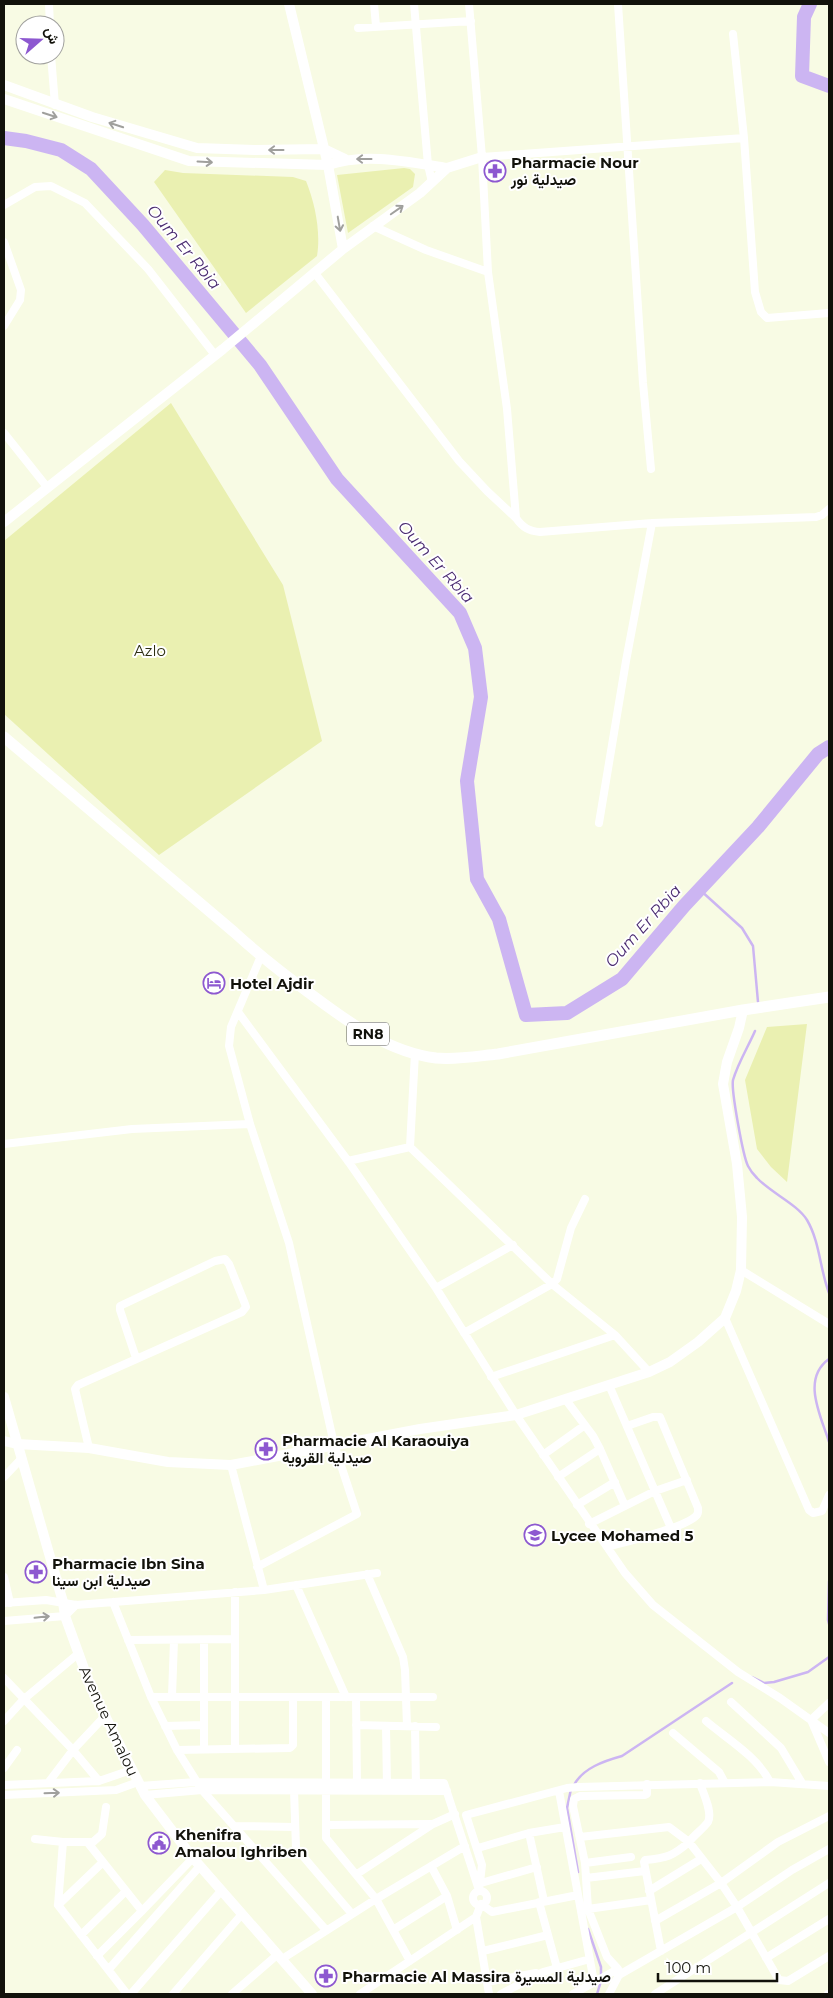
<svg xmlns="http://www.w3.org/2000/svg" width="833" height="1998" viewBox="0 0 833 1998" font-family="Montserrat,Vazirmatn,sans-serif">
<style>
.green{fill:#eaf0b1}
.lines{fill:none;stroke-linecap:round;stroke-linejoin:round}
.stream{stroke:#ccb5f2;stroke-width:2.5}
.river{stroke:#ccb5f2;stroke-width:14}
.street{stroke:#fff;stroke-width:8}
.secondary{stroke:#fff;stroke-width:10}
.primary{stroke:#fff;stroke-width:11}
.oneway{stroke:#a0a09d}
.labels{text-anchor:middle;dominant-baseline:central;stroke-width:4;stroke-linejoin:round;paint-order:stroke}
.shield{fill:#fff;stroke:#595954;stroke-width:1}
.shield-label{font-size:14px;font-weight:bold;fill:#12120b}
.poi-label{font-size:15px;font-weight:bold;fill:#12120b;stroke:#fff;text-anchor:start}
.park-label{font-size:15px;fill:#2d2f12;stroke:#fff}
.street-label{font-size:15px;fill:#12120b;stroke:#fff}
.water-label{font-size:16px;font-style:italic;fill:#4a2b71;stroke:#fff}
</style>
<rect width="100%" height="100%" fill="#f8fbe4"/>
<!-- green -->
<path class="green" d="M404,168L410,169L415,174L413,187L348,233L337,175Z
M165,170L183,173L293,177L306,181C315,203 321,232 317,256L246,313L154,182Z
M171,403L283,585L322,741L159,855L4,714V541Z
M807,1024L787,1182L771,1167L757,1149L745,1080L767,1027Z"/>
<g class="lines">
<!-- stream -->
<path class="stream" d="M699,889L742,928L753,946L758,1002
M755,1031C748,1047 738,1063 733,1080C731,1090 743,1156 748,1166C750,1170 754,1175 757,1178C771,1193 797,1204 807,1220C820,1242 820,1270 829,1293
M829,1359C801,1379 821,1416 829,1442
M829,1581L828,1620L829,1624
M752,1677L764,1683L774,1682L808,1672L829,1657
M574,1785C583,1768 604,1761 622,1756L732,1683
M571,1789L567,1808L578,1872
M588,1929L601,1967V1976
M597,1994L601,1981"/>
<!-- river -->
<path class="river" d="M810,4L804,17L802,76L829,86
M4,138L26,141L61,150L91,169L143,225L260,365L337,479L460,613L475,648L481,697L467,781L477,879L499,919L526,1015L567,1013L622,979L684,906L758,827L818,754L829,747"/>
<!-- street -->
<path class="street" d="M49,4L50,25
M374,4L376,26
M414,4L428,165L432,182
M469,4L482,157L488,272L507,409L516,518C523,528 529,531 540,532L652,523L816,517L822,515L829,509
M618,4L643,383L651,469
M358,28L471,21
M733,34L744,138
M51,55L55,105
M482,157L744,138L755,292L761,312L767,318L829,313
M4,205L35,187L51,186L85,203L148,269L215,355
M373,226L426,250L488,272
M4,242L21,290L20,300L4,326
M314,272L459,461L487,491L516,518
M4,433L47,487
M599,823L626,661L652,523
M238,1012L348,1161L436,1288L516,1415L625,1573L653,1605L738,1672L780,1698L829,1733
M4,1144L132,1129L250,1124
M410,1147L552,1284L615,1335L649,1372
M348,1161L410,1147L415,1053
M741,1270L829,1324
M436,1288L513,1245
M725,1318L809,1510L813,1513L822,1511L829,1495
M464,1333L552,1284L557,1279L571,1228L585,1199
M491,1377L615,1335
M609,1385L671,1528
M566,1400L593,1436L600,1449L625,1506
M89,1448L75,1389L78,1385L242,1312L246,1307L245,1304L229,1264L225,1259L215,1261L120,1306V1310L136,1358
M543,1455L585,1425
M231,1465L264,1590
M4,1477L22,1458
M558,1477L600,1449
M577,1505L615,1482
M589,1524L655,1491L687,1480
M607,1547C625,1542 684,1528 696,1516C699,1513 698,1512 698,1508L660,1417H653L627,1426
M257,1567L357,1514L334,1444L289,1243L250,1124L229,1046L231,1027L261,956
M367,1574L403,1657L405,1670L407,1726
M4,1577L10,1603
M296,1585L346,1697
M113,1602L151,1697L177,1750L202,1790L326,1930
M4,1603L46,1600L76,1605L264,1590L377,1573
M4,1621L65,1616L76,1605
M128,1640L235,1639
M4,1678L73,1750L99,1781
M172,1696L174,1640
M151,1697H433
M326,1697V1838L376,1899L410,1961
M356,1697L357,1782
M731,1702L781,1748L802,1783
M829,1703L811,1720L829,1762
M4,1721L24,1699L79,1653
M706,1721C727,1739 757,1756 770,1782
M356,1725L436,1727
M165,1726L203,1725
M386,1726L387,1786
M415,1726L416,1787
M673,1733L719,1772L725,1783
M204,1749V1640
M235,1749V1592
M177,1750L290,1748L293,1745V1697
M4,1768L17,1750
M48,1783L73,1750L104,1717
M700,1783C703,1793 713,1812 708,1822C703,1829 694,1835 689,1842L721,1883L737,1907L779,1980L788,1981L829,1956
M4,1785L99,1781L131,1770
M140,1786L196,1782L444,1783L478,1887
M294,1790L296,1848L352,1914
M559,1791L594,1982
M4,1795L116,1790L138,1782
M145,1795L202,1790L447,1791
M326,1825L431,1824
M234,1826L294,1827
M529,1833L544,1901
M580,1837L669,1827L689,1842C673,1856 667,1858 645,1860L644,1862L661,1951
M35,1839L63,1842H93L102,1834L106,1807
M63,1842L58,1905L127,1994
M88,1843L142,1911
M478,1848L529,1833L565,1827
M585,1863L631,1857
M431,1866L447,1896L457,1930
M357,1874L433,1824L455,1814
M586,1878L645,1871
M481,1883L537,1867
M479,1891L482,1865L466,1815L567,1788L578,1787L770,1782L829,1786
M649,1891L701,1859
M473 1898a7 7 0 1 1 14 0a7 7 0 1 1-14 0Z
M539,1902L557,1968
M58,1905L103,1862
M588,1909L651,1900
M655,1921L721,1883L778,1842L829,1816
M393,1930L447,1896
M81,1935L126,1891
M483,1951L548,1935
M97,1956L142,1911L193,1858
M766,1958L829,1919
M282,1959L376,1899L465,1846
M109,1969L200,1866
M619,1975L737,1907L792,1870L829,1849
M487,1982L536,1973
M131,1994L221,1891
M173,1994L242,1914
M232,1994L277,1955
M360,1994L476,1917
M489,1994L476,1917L481,1904L492,1912L578,1895
M501,1994L543,1972L590,1959
M573,1994L618,1969
M609,1994L619,1975L618,1969L607,1957L588,1909L585,1863L573,1806L574,1799L580,1796L645,1795L647,1794V1784
M655,1994L829,1883
M828,1994H829"/>
<!-- secondary -->
<path class="secondary" d="M289,4L328,165L343,249
M4,85L92,117L197,148L255,150L324,149L345,159
M4,99L189,161L328,165C365,152 409,162 447,168
M4,522L223,349L343,249L420,193L447,168L482,157
M4,1397L63,1602L65,1616L91,1688L145,1795L193,1858L312,1994
M4,1441L17,1444L89,1448L168,1462L231,1465L420,1429L516,1415L649,1372L670,1362L698,1342L725,1318L736,1291L741,1270L742,1217L737,1164L723,1084L727,1062L739,1028L743,1010"/>
<!-- primary -->
<path class="primary" d="M4,737L234,932C258,954 282,973 308,992C347,1021 387,1052 436,1058C457,1060 478,1056 498,1054L743,1010L829,997"/>
</g>
<!-- one-way arrows -->
<defs><path id="oneway-shaft" d="M-6 0H5M1.5-3L5.5 0L1.5 3" fill="none" stroke-width="1.6" stroke-linecap="round" stroke-linejoin="round" transform="scale(1.25)"/></defs>
<g class="oneway">
<use href="#oneway-shaft" transform="translate(50 115) rotate(18)"/>
<use href="#oneway-shaft" transform="translate(116 125) rotate(-162)"/>
<use href="#oneway-shaft" transform="translate(276 150) rotate(-180)"/>
<use href="#oneway-shaft" transform="translate(364 159) rotate(-180)"/>
<use href="#oneway-shaft" transform="translate(205 162) rotate(3)"/>
<use href="#oneway-shaft" transform="translate(397 210) rotate(-35)"/>
<use href="#oneway-shaft" transform="translate(339 224) rotate(80)"/>
<use href="#oneway-shaft" transform="translate(42 1617) rotate(-6)"/>
<use href="#oneway-shaft" transform="translate(52 1793) rotate(-2)"/>
</g>
<!-- icons -->
<defs>
<g id="pharmacy-ring" transform="scale(1.125)"><circle r="9.5" fill="#fff" stroke="#8d58d0" stroke-width="1.5"/><path d="M-2-6h4v4h4v4h-4v4h-4v-4h-4v-4h4Z" fill="#8d58d0"/></g>
<g id="hotel-ring" transform="scale(1.125)"><circle r="9.5" fill="#fff" stroke="#8d58d0" stroke-width="1.5"/><path d="M-6-4.5h1.5V1H6V5H4.5V3h-9V5H-6ZM-4 0a1.8 1.8 0 1 1 3.6 0ZM.5 0V-2.5h3Q6-2.5 6 0Z" fill="#8d58d0"/></g>
<g id="university-ring" transform="scale(1.125)"><circle r="9.5" fill="#fff" stroke="#8d58d0" stroke-width="1.5"/><path d="M0-5L7-2L0 1L-7-2ZM-4 1L0 2.5L4 1V4Q0 6-4 4Z" fill="#8d58d0"/></g>
<g id="civic-ring" transform="scale(1.125)"><circle r="9.5" fill="#fff" stroke="#8d58d0" stroke-width="1.5"/><path d="M-.6-6.5H3V-4.5H.6V-3L4-1V1h2V6H-6V1h2V-1L-.6-3ZM-1.2 2.5V6h2.4V2.5Z" fill="#8d58d0"/></g>
</defs>
<g fill-rule="evenodd">
<use href="#pharmacy-ring" x="495" y="171"/>
<use href="#hotel-ring" x="214" y="983"/>
<use href="#pharmacy-ring" x="266" y="1449"/>
<use href="#university-ring" x="535" y="1535"/>
<use href="#pharmacy-ring" x="36" y="1572"/>
<use href="#civic-ring" x="159" y="1843"/>
<use href="#pharmacy-ring" x="326" y="1976"/>
</g>
<g class="labels">
<!-- shield labels -->
<rect class="shield" x="347" y="1022.5" width="42" height="23" rx="4"/>
<g class="shield-label">
<text x="368" y="1034">RN8</text>
</g>
<!-- poi labels -->
<g class="poi-label">
<text x="511" y="162">Pharmacie Nour<tspan x="511" dy="17">صيدلية نور</tspan></text>
<text x="230" y="983">Hotel Ajdir</text>
<text x="282" y="1440">Pharmacie Al Karaouiya<tspan x="282" dy="17">صيدلية القروية</tspan></text>
<text x="551" y="1535">Lycee Mohamed 5</text>
<text x="52" y="1563">Pharmacie Ibn Sina<tspan x="52" dy="17">صيدلية ابن سينا</tspan></text>
<text x="175" y="1834">Khenifra<tspan x="175" dy="17">Amalou Ighriben</tspan></text>
<text x="342" y="1976">Pharmacie Al Massira صيدلية المسيرة</text>
</g>
<!-- park labels -->
<g class="park-label">
<text x="150" y="650">Azlo</text>
</g>
<!-- street labels -->
<g class="street-label">
<text transform="translate(109 1721) rotate(65)">Avenue Amalou</text>
</g>
<!-- water labels -->
<g class="water-label">
<text transform="translate(184 247) rotate(50)">Oum Er Rbia</text>
<text transform="translate(436 562) rotate(48)">Oum Er Rbia</text>
<text transform="translate(643 926) rotate(-48)">Oum Er Rbia</text>
</g>
</g>
<!-- border -->
<rect width="833" height="1998" fill="none" stroke="#12120b" stroke-width="10"/>
<!-- north arrow -->
<g transform="translate(40 40) rotate(70)"><circle r="24" fill="#ffffff" stroke="#a0a09d"/>
<path d="M0-4L9 19L0 12L-9 19Z" fill="#8d58d0"/>
<text y="-8" font-size="14" font-weight="bold" text-anchor="middle" fill="#12120b">ش</text>
</g>
<!-- scale -->
<path d="M658 1973v8h119v-8" fill="none" stroke="#12120b" stroke-width="2.5"/>
<text x="666" y="1973" font-size="15" fill="#12120b" stroke="#ffffff" stroke-width="4" paint-order="stroke">100 m</text>
</svg>
